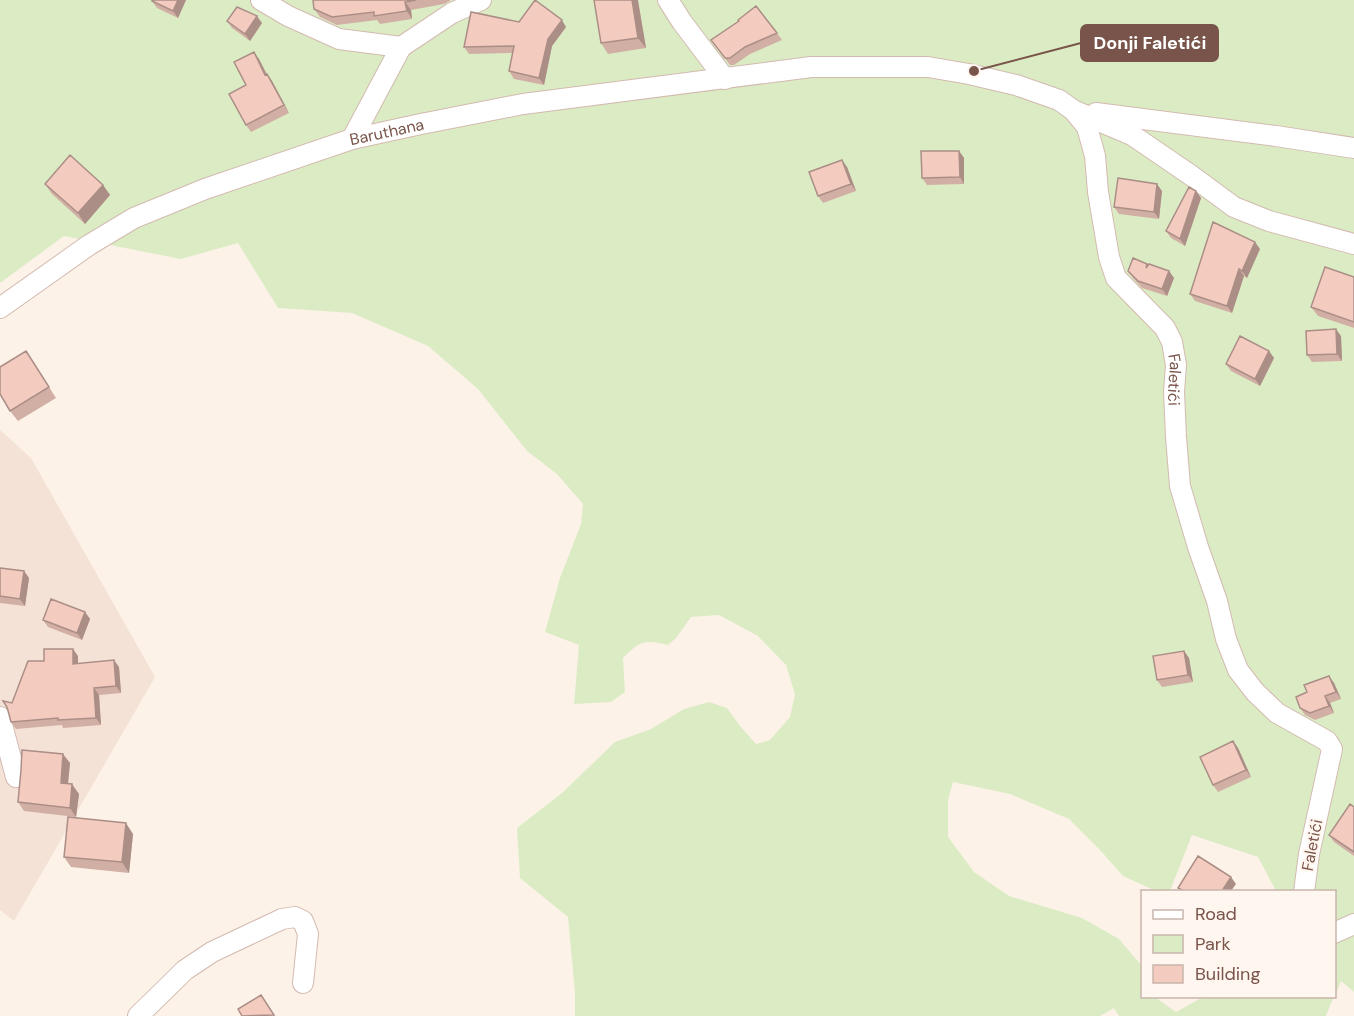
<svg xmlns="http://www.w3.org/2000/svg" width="1354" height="1016" viewBox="0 0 1354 1016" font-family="'DM Sans',sans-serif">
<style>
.residential{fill:#f5e2d6}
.green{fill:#dbecc5}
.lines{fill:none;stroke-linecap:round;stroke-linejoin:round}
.minor-casing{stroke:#d3bab0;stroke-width:22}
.minor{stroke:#fff;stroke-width:20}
.wall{fill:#d2afa4}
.shaded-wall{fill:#ab8e86}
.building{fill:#f4cbbf;stroke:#ab8e86;stroke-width:1.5}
.labels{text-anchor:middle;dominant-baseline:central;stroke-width:4.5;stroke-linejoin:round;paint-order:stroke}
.street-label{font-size:16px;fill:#79544a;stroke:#fff6ef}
.leader{fill:none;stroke:#79544a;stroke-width:2}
.callout-dot{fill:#79544a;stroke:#fff6ef;stroke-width:2}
.callout{fill:#79544a;stroke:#79544a;stroke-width:2}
.callout-label{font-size:18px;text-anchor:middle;font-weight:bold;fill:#fff}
</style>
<rect width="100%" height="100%" fill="#fdf2e8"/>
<!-- residential -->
<path class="residential" d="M0,430L31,458L155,677L14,921L0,910Z"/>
<!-- green -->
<path class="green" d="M0,0H1354V992L1341,981L1335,996L1334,892L1276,891L1258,857L1192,835L1170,891H1156L1123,876L1100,850L1069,819L1010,794L953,782L948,800V837L974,872L1009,896L1082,918L1119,939L1142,966V996L1155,997L1176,1012L1203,997L1334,996L1326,1016H1119L1114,1008L1100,1016H575V993L568,917L520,878L517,828L562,793L615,742L651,729L684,709L709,702L727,708L740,726L756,744L770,740L790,717L795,694L786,665L758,636L719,615L691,617L676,638L668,645C644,639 640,641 623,658L625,692L611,702L574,704L579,645L545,632L560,578L581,524L583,504L557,474L527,451L478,389L428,346L352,313L278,308L238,243L181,259L64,236L0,283Z"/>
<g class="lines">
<!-- minor casing -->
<g class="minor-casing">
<g id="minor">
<path d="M261,0L288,16L339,39L401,47"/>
<path d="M668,0L682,22L725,79"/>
<path d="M1075,111L1132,135L1192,176L1234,207L1269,221L1354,244"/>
<path d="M1096,113L1276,136L1354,148"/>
<path d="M352,139L401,47L452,13L481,0"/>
<path id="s1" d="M0,308L89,245L134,218L205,189L352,139L421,124L523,104L811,67H928L969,74L1016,85L1059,100L1073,110L1087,127L1095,156L1098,192L1109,257L1116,278L1165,328L1172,342L1176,365L1174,392L1176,437L1180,486L1198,547L1217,601L1226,639L1238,670L1255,692L1277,713L1327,741L1332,749L1309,854L1304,892"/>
<path d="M0,717L16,777"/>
<path d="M1334,933L1354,924"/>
<path d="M138,1016L185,970L212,952L282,919L295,917L303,921L308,934L303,983"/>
</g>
</g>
<!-- minor -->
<use href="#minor" class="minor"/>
</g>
<!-- wall -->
<path class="wall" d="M186,0L178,18L157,8L152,1Z
M313,0H450V1L444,4L411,10L412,19L380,24L377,20L337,25L320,17L314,9Z
M594,0H638L646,48L608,54L601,43Z
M227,21L262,23L250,41L232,28Z
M519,22L566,27L552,46L544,85L514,79L509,71L513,53L469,54L464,47Z
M777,33L782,40L750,54L734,65H730L711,40Z
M259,59L267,74L272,81L289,113L251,132L246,125V85Z
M959,151L964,158V184L927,185L922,178Z
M847,167L856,191L823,203L818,196Z
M45,184L103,185L110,195L85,224L52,194Z
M1162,191L1159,219L1119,214L1114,207Z
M1196,191L1201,198L1185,246L1171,238L1166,231Z
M1260,249L1247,278L1244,276L1232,313L1195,301L1190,294Z
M1147,264L1148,265L1169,271L1174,278L1167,296L1142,288L1133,278L1128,271Z
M1354,277V328L1318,316L1311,307Z
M1341,336L1342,361L1312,362L1307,355Z
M26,351L56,398L18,421L10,411Z
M1269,351L1274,358L1260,386L1231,371L1226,364Z
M0,568L24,571L29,578L25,606L0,603Z
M85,612L90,619L82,640L48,627L43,620Z
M1184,651L1189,658L1193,682L1162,687L1157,680Z
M78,656V663L119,667L121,693L99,695L101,725L63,728L62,725L16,729L11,722L12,703L44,661Z
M1329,676L1334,683L1341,699L1330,703L1334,713L1315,720L1305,715L1300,708L1307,692Z
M1233,741L1238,748L1251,777L1218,792L1213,785Z
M70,763L68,784L79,794L76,817L24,811L18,802Z
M1354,807V856L1334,842L1329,835Z
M133,834L129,873L71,867L64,857Z"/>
<!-- shaded-wall -->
<path class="shaded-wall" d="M178,0H186L178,18L173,11Z
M632,0H638V1L646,48L638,38Z
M405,2L411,10L412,19L407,11Z
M257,16L262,23L250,41L245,34Z
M562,20L566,27L552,46L544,85L539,78L548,39Z
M254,52L259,59L270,82L265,75Z
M267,74L272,81L289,113L284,105Z
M959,151L964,158V184L960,177Z
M842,160L847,167L856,191L851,184Z
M1157,184L1162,191L1159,219L1154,212Z
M103,185L110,195L85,224L78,213Z
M1196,191L1201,198L1185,246L1180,239Z
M1255,242L1260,249L1247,278L1242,271Z
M1239,269L1244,276L1232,313L1227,306Z
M1169,271L1174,278L1167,296L1162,289Z
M1336,329L1341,336L1342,361L1337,354Z
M1269,351L1274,358L1260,386L1255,379Z
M24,571L29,578L25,606L20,599Z
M85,612L90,619L82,640L77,633Z
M73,649L78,656V671L73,664Z
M1184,651L1189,658L1193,682L1188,675Z
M114,660L119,667L121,693L116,686Z
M1329,676L1334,683L1341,699L1336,692Z
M94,688L99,695L101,725L96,718Z
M1325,696L1330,703L1334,713L1329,706Z
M1233,741L1238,748L1251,777L1246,770Z
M63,754L70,763L67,792L61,783Z
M72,784L79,794L76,817L70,808Z
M126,823L133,834L129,873L122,862Z
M1231,877L1236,884L1231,891H1222Z"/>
<!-- building -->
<path class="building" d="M152,0H178L173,11L152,1Z
M313,0H416L405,2L407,11L374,16V12L332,17L314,9Z
M535,0L562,20L548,39L539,78L509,71L514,46L464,47L471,12L519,22Z
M594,0H632L638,38L601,43Z
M756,6L777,33L745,47L730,58H725L711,40L739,21L738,20Z
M237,7L257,16L245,34L227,21Z
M254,52L265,75L267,74L284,105L246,125L229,94L246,85L234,62Z
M921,151H959L960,177L922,178Z
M70,155L103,185L78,213L45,184Z
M842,160L851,184L818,196L809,172Z
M1118,178L1157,184L1154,212L1114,207Z
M1189,187L1196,191L1180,239L1166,231Z
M1213,222L1255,242L1242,271L1239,269L1227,306L1190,294Z
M1133,258L1147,264L1146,268L1149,264L1169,271L1162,289L1138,281L1128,271Z
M1325,267L1354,277V322L1311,307Z
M1336,329L1337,354L1307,355L1306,331Z
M1240,336L1269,351L1255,379L1226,364Z
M26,351L49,387L10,411L0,394V367Z
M0,568L24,571L20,599L0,596Z
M51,599L85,612L77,633L43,620Z
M44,649H73V664L114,660L116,686L94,688L96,718L58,720V718L11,722L7,707L3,701L12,703L28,661H44Z
M1184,651L1188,675L1157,680L1153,656Z
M1329,676L1336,692L1325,696L1329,706L1310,713L1300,708L1296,697L1307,692L1304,685Z
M1233,741L1246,770L1213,785L1200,757Z
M22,750L63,754L61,783L72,784L70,808L18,802L21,770Z
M1350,804L1354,807V852L1329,835Z
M68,817L126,823L122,862L64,857Z
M1198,856L1231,877L1222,891H1184L1178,888Z
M261,995L274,1015L242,1016L238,1009Z"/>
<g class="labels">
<!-- street labels -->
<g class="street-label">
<text stroke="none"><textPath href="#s1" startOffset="429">Baruthana</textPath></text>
<text stroke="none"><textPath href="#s1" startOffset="1428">Faletići</textPath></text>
<text transform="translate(1312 845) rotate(-79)">Faletići</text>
</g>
</g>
<!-- callouts -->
<path class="leader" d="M974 71L1081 43"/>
<circle class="callout-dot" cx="974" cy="71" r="6"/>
<rect class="callout" x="1081" y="25" width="137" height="36" rx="6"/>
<g class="callout-label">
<text x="1150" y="49">Donji Faletići</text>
</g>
<!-- legend -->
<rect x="1141" y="890" width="195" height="108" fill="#fff6ef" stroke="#c9b5ad" stroke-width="1.5"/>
<rect x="1153" y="910" width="30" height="9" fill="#ffffff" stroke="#c9b5ad" stroke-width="1.5"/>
<text x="1195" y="920" font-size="18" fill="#79544a">Road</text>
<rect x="1153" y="935" width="30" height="18" fill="#dbecc5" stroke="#c9b5ad" stroke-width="1.5"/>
<text x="1195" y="950" font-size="18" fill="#79544a">Park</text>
<rect x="1153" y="965" width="30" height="18" fill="#f4cbbf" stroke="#c9b5ad" stroke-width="1.5"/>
<text x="1195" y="980" font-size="18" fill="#79544a">Building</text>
</svg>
